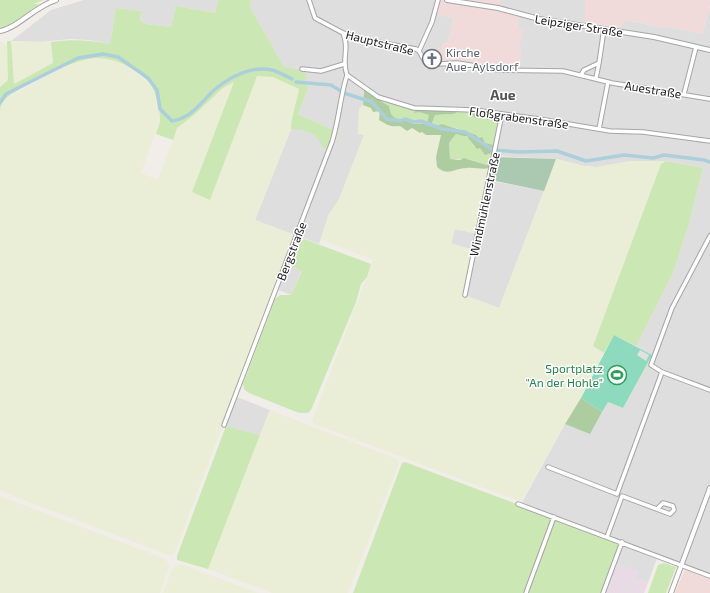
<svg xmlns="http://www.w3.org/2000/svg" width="710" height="593" viewBox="0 0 710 593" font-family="'Exo 2',sans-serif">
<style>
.residential{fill:#dfdede}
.commercial{fill:#f0dbda}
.industrial{fill:#e9dbe6}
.farmland{fill:#ebeed6}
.grass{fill:#cbe7b3}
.forest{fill:#adcda0}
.cemetery{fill:#abc8b0}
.pitch{fill:#8ddabe}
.parking{fill:#e1e1e1}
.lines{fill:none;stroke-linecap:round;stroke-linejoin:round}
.canal{stroke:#accfdb;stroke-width:3.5}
.minor-casing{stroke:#a5a5a5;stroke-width:5.5}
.tertiary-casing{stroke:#a5a5a5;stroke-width:6}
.minor{stroke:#fff;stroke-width:3.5}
.tertiary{stroke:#fff;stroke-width:4}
.labels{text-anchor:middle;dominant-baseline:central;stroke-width:3;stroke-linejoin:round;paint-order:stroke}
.street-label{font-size:12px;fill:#212121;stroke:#fff}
.worship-label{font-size:12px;fill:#5b616d;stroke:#fff;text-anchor:start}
.leisure-label{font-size:12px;fill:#27864d;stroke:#fff;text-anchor:end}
.quarter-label{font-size:14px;font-weight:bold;fill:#545454;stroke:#fff}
</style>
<rect width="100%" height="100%" fill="#f1eee9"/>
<!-- residential -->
<path class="residential" d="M84,0H218L215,13L176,6L171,27L146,24L140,21L141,11L116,8L110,44L90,40L70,39L40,42L11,41L51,10Z
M251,0H436L431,18L437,14L454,18L448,41L446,44L444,43L439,53L453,64L518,72L521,50H519L517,28L519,16L500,11V0H585V22L621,28L625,20L664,28L666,26L702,34L710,6V578L657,558L648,583L635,578L638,573L613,562L520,506L565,424L602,412L608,402L623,408L652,355L636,346L673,273L688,227L703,168L667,161H631L597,167L584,166L556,159L492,156L445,110L418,111L383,101L363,92V105L359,109L358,133L364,135L339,200L329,214L319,244L255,220L291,129H302L312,133L332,150L338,132L298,114L308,89L284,67L250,7Z
M487,180L544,191L499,308L467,296L473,263L451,244L455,229L479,234L485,207Z
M288,264L302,270L291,295L278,290Z
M237,397L270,410L260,435L226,426Z"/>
<!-- commercial -->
<path class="commercial" d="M436,0H500V11L519,16L517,28L523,31L519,49L521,50L518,72L453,64H443L439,52L444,43L446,44L448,41L454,18L437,14L431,18Z
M585,0H710V5L702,34L666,26L664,28L625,20L622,28L585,22Z
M685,569L710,578V593H675Z"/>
<!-- industrial -->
<path class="industrial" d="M615,563L638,572L636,578L648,583L644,593H604Z"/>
<!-- farmland -->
<path class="farmland" d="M0,41L6,44L8,48L9,72L8,80L0,87Z
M11,41L51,42L53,63L14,84Z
M95,58L109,59L125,65L151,85L157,100L160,120L141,173L158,180L177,128L194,115L223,88L235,81L192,192L210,199L257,76L273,77L299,89L297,103L291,118V129L255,220L294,235L175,552L171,556L0,491V107L8,97L47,76L80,60Z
M363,105L380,111L381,120L390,127L400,126L441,135L436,157L437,167L440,170L453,172L465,168H489L485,206L479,234L455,229L451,243L476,251L467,296L499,308L556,159L584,166L597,167L631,161H666L661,164L593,346L604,353L581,398L602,412L584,431L565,424L521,502L314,424L312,421L373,260L321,239L329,214L339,199L364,135L358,134L359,109Z
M270,410L397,459L399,463L348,593H272L208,569Z
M0,496L166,559L169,566L160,593H0Z
M178,565H184L258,593H163L172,569Z"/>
<!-- grass -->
<path class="grass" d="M0,0H44L34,4H39L9,26L0,28Z
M218,0H251L250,7L284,67L305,71L308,89L298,114L338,132L332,150L323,148C318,133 305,129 291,129C291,115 297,103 299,89L273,77L257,76L210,200L192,192L234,82L223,88L194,115L177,128L173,140L156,134C157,130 160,124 160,120C160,110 156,93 151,85C139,69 114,57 95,58C74,59 26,84 9,96C4,99 0,106 0,111V87L8,80L7,41H11L14,84L53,63L51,42C72,39 89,40 110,44L116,8L141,11L140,21L146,24L171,27L176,6L215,13Z
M383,101L428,114L430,115L427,123L413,124L409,121L395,118L391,114L389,106Z
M457,110C467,111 480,111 486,119L497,115L498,124L493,149V145L485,143L476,135L459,129L442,124L436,126L432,123L435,115L453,114L456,113Z
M456,134L468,136V138L474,146L491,153L490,158L495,157L491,180H487L490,164L487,165L469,159H450L449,143Z
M666,161L703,168L688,227L673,273L636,346L614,335L604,353L593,346L661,164Z
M304,239L371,264L367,277L361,284L356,302L311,410L308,413H299L249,393L244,389L243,384L275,299L280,295H291L302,271L292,266C289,257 298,245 304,239Z
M226,426L260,435L208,569L177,560V556Z
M405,462L620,543L604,593H353L402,463Z
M664,563L676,567L666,593H648L658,565Z"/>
<!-- forest -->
<path class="forest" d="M364,90L389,106L391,114L395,118L409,121L413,124L427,123L429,115L419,112L414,113L416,110L423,111L457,110L456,113L453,114L435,115L432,123L436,126L442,124L476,135L479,138L482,137L485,143L493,145L491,162V153L485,155L480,148L477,149L468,138V136H464L456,134L449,143L450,159L460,160L464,158L487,165L490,164L489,168C482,170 474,167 467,168C455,168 448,177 437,167L436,157L441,135H426L422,132L420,133L412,128L407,131L400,126C387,127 389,125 379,120L380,111L373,112L371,108L363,105Z
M471,111L497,115L488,120L483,115L475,118L470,112Z
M581,398L602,412L590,434L565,424Z"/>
<!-- cemetery -->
<path class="cemetery" d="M495,157L556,159L544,191L491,180Z"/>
<!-- pitch -->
<path class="pitch" d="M614,335L652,355L623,408L608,402L602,412L581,398Z"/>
<!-- parking -->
<path class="parking" d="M640,350L649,355L646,361L637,355Z"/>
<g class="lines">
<!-- canal -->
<path class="canal" d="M296,82L331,85L344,93L372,102L387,119L400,121L405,119L414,122L421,121L442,129L465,132L493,150L519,152L557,151L586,161L624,155L653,158L664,155L704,160L710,162
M0,103L6,94L78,58L103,54L118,57L148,78L157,90L160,109L172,121C191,118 200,104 213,91C228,78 251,65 272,70C279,72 286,76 292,79"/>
<!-- minor casing -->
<g class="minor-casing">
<path id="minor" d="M309,0L315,18L343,33L366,40L416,49L419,51L424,60L438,64L458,63L499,70L563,71L612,83L710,99
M343,33C350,49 341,59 347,75L378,97L414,108L474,110L539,119L610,131L643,132L710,141
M419,51L432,22L438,0
M302,69L321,71L344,64
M581,75L584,70L599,63L604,29
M596,78L599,63
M684,94L696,47
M599,129L608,82
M710,236L672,308L651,365L662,372L710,390
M465,295L502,114
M224,425L332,142C339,120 340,97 347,75
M548,467L617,494
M617,494L662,372
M518,504L710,576
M607,537L622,496L670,514L674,510L673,506L663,503L657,509
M526,593L554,517
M603,593L622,542"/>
</g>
<!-- tertiary casing -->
<g class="tertiary-casing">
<path id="tertiary" d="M447,0L498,8L539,19L654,37L710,50
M0,31C18,28 35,6 56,0
M671,593L710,488"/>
</g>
<!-- minor -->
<use href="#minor" class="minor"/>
<!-- tertiary -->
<use href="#tertiary" class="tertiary"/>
</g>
<!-- icons -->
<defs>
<g id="church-ring" transform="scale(1)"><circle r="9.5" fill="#fff" stroke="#6b7280" stroke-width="1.5"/><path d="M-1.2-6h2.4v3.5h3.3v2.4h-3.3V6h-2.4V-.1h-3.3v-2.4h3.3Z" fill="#6b7280"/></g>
<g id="stadium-ring" transform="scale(1)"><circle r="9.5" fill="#fff" stroke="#2e9e5b" stroke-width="1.5"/><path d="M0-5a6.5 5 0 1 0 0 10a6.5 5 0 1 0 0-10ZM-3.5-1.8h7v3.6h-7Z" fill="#2e9e5b"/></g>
</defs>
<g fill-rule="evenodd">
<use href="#church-ring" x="432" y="59"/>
<use href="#stadium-ring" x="617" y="375"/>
</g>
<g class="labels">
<!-- street labels -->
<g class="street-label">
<text transform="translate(579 25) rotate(9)">Leipziger Straße</text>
<text transform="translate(380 42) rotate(14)">Hauptstraße</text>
<text transform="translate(653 89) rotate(9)">Auestraße</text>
<text transform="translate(519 117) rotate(8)">Floßgrabenstraße</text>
<text transform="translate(484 204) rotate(-78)">Windmühlenstraße</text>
<text transform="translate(291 251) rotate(-69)">Bergstraße</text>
</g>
<!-- worship labels -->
<g class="worship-label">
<text x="446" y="52">Kirche<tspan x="446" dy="14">Aue-Aylsdorf</tspan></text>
</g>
<!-- leisure labels -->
<g class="leisure-label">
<text x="603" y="368">Sportplatz<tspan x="603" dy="14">"An der Hohle"</tspan></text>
</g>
<!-- quarter labels -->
<g class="quarter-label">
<text x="503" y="94">Aue</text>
</g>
</g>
</svg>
